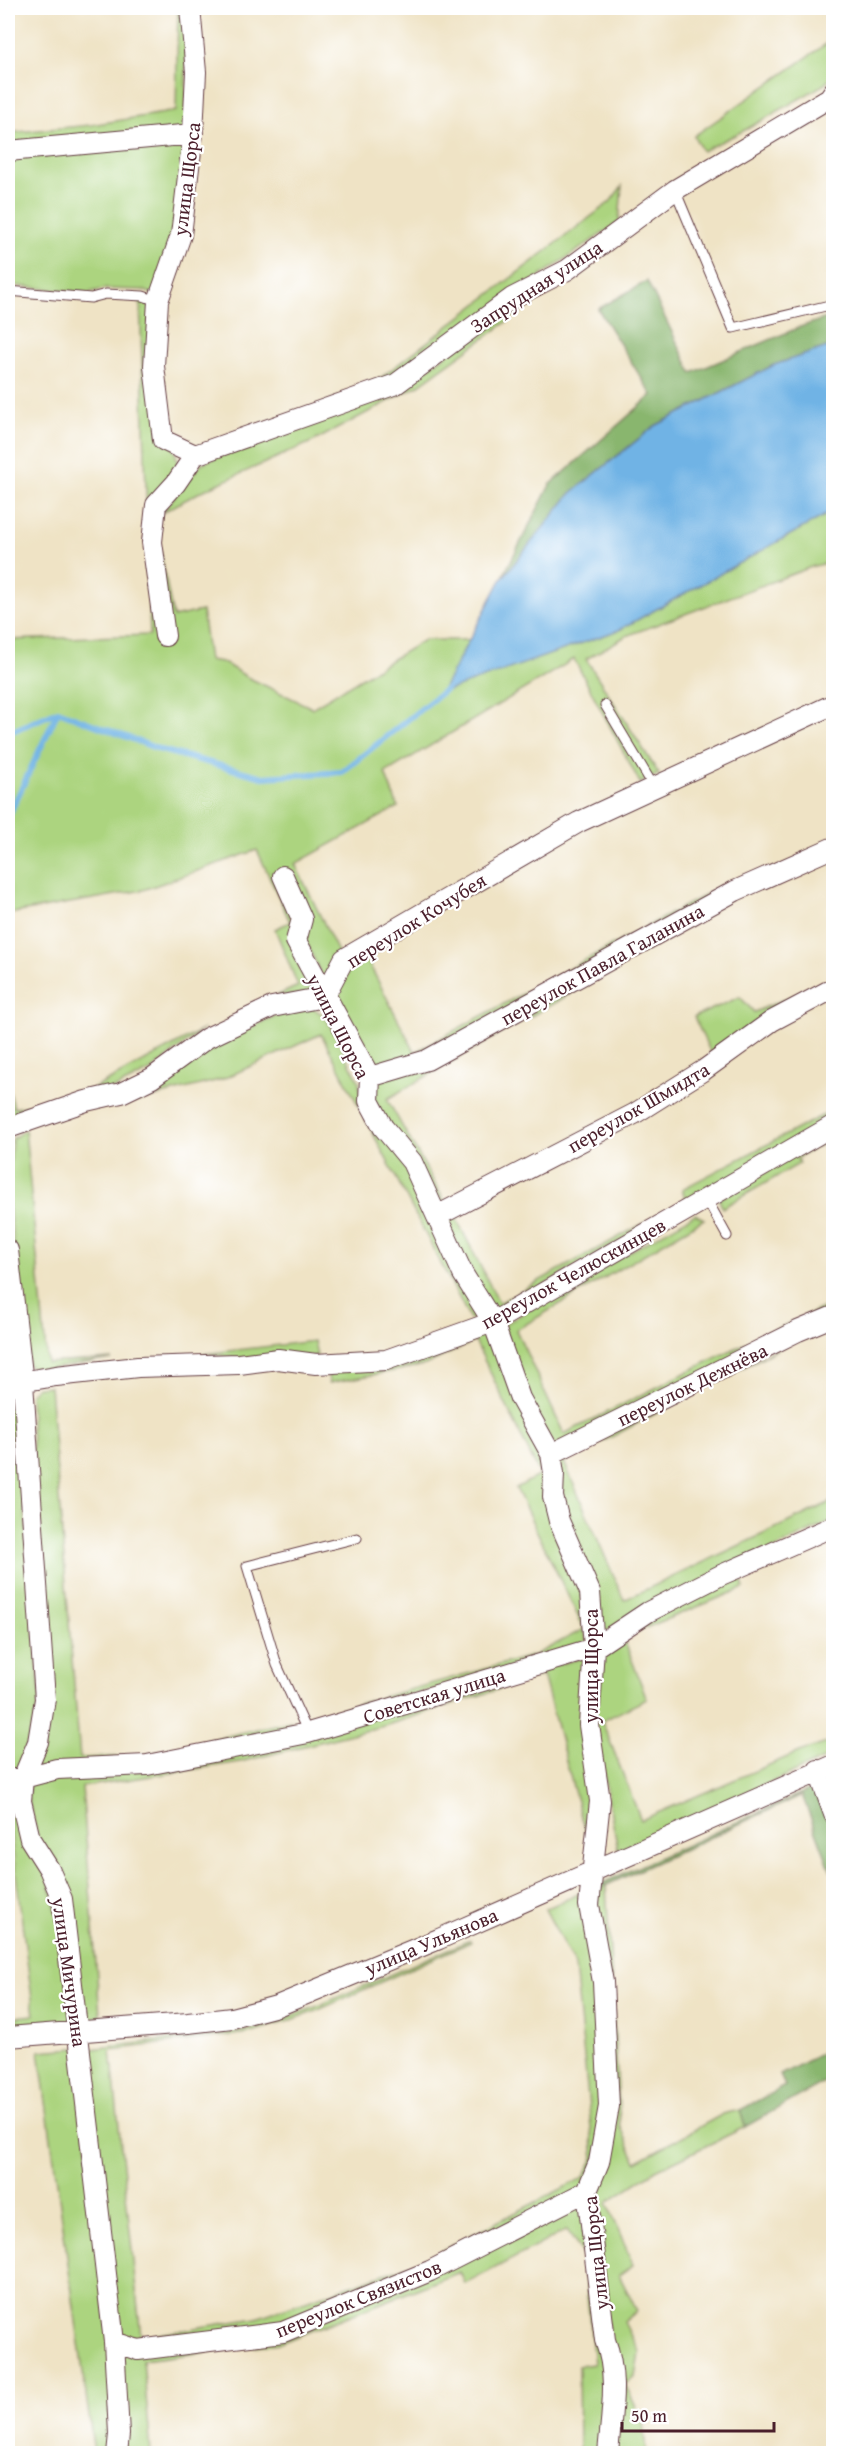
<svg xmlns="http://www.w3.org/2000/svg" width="841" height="2461" viewBox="0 0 841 2461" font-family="'Gentium Book Plus',serif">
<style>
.green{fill:#acd47f;stroke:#7b7a55;stroke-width:1.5}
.forest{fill:#89b66e;stroke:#6a6a4c;stroke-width:1.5}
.water{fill:#6fb3e5;stroke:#5c6988;stroke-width:1.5}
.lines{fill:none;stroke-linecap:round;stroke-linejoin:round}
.stream{stroke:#6fb3e5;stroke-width:6}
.lane-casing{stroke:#633c42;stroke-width:11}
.street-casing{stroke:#633c42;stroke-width:22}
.lane{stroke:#fff;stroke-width:9}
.street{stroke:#fff;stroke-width:20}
.labels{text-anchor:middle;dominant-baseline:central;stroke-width:4.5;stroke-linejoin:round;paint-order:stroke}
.street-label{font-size:20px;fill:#4a1f2b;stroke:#fff}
</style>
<rect width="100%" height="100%" fill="#fff"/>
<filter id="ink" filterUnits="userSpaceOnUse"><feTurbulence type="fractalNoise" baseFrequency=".0167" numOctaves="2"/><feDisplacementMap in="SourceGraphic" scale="12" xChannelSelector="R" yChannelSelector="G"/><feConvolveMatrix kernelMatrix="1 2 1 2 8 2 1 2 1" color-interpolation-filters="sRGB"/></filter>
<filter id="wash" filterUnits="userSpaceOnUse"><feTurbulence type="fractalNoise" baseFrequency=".008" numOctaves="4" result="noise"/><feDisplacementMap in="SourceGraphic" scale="24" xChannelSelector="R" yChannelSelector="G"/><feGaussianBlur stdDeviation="1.35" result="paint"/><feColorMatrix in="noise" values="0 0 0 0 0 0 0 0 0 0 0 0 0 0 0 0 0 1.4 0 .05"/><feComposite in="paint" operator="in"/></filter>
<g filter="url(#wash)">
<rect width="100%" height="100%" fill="#efe3c5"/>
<!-- green -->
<path class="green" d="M178,8H185L187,130L8,146V133L91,125L176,111Z
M829,42L833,57V75L825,84L747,129L702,151L694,136Z
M186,141L176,234L156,295L142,290L104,289L87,293L8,285V157Z
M622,186L619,222L393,377L323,404L379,379L610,202Z
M573,274L419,385L316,440L202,491L161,513L202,463L400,389L516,304Z
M140,299L152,308L148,365L179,465L147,521Z
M833,511V523H830L833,562L814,566L626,636L586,659L659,774L640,783L574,659L385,773L398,807L295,864L339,954L325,983L296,920L290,940L312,993L274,997L298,986L275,929L290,922L257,850L143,890L8,914V640L150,635L147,549L158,539L173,617L202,611L209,660L222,662L247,677L312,708L424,640H469L442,692L619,630Z
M749,875L425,1054C410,1057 393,1064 378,1062C359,1058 336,1011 339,992C341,976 353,965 364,954L415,1052L705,895Z
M693,923L387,1099L445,1202L439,1210L374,1100L376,1081Z
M833,979L713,1058L694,1017L740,997L754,1012Z
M313,1008L325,1016L359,1081L361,1105L407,1165L427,1214L478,1318L470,1319L321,1034L223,1079L127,1104L165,1081L211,1046L275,1016Z
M204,1029L150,1071L116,1088L9,1119L8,1085L14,1108L78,1097Z
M833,1110V1119L493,1314L444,1219L454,1214L499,1303L686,1200L682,1189Z
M25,1130L47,1363L112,1359L37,1371L28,1365L8,1197L12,1139Z
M833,1132V1138L797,1158L799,1164L722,1208L719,1199Z
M695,1214L704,1219L516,1330L564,1434L723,1354L833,1303V1311L555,1448L524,1394L501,1326Z
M490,1330L541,1446L583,1595L586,1646L316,1722L310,1717L535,1655L584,1629L516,1488L540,1475L475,1341L425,1365L329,1383L328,1373Z
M314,1341L317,1356L239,1358L203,1354Z
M793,1341L564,1462L624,1600L833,1501V1520L603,1633L596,1591L565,1519L556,1458Z
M50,1386L80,1758L141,1756L291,1721V1729L145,1759L32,1770L43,1744L30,1394L37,1387Z
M15,1389L40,1698L19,1773L8,1775V1763L11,1762L8,1709V1390Z
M833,1534V1541L741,1580L744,1588L623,1637L647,1699L602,1721L641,1820L799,1752L833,1741V1755L618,1850L594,1725L600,1653L650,1617Z
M587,1657L596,1804L587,1839L543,1675L384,1726L240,1762L82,1787L100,2015L84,2022L28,1799L29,1781L143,1770Z
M15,1784L58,1902L72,2024L8,2029V2018L34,2015L8,1812V1785Z
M606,1885L620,2125L636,2162L723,2114L740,2110L745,2127L656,2170L607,2202L633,2265L619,2275L637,2311L624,2322L639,2352L635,2377L625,2384L643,2422L646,2453H613L609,2338L592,2190L604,2164L596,1890Z
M583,1892V1906L599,1983L603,2028L606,2106L597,2161L584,2189L428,2268L283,2328L141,2344L119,2339L87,2055L92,2049L248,2030L313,2008L470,1940L471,1942L316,2011L289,2021L248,2033L111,2050L141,2337L256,2318L419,2262L583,2178L594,2158L575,1966L545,1909Z
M76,2048L109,2343L114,2453H94L39,2051Z
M583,2197L608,2358L605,2453H577L579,2450L578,2366L594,2364L583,2255L567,2230L465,2284L460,2272L280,2343L143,2360L151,2453H121L120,2349L284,2335Z"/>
<!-- forest -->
<path class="forest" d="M647,281L692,373L800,327L833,316V345L774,365L655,426L571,493L501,580L550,485L652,395L598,309Z
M819,1785L833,1827V1876L802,1795L596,1890V1886Z
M833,2047V2077L745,2127L740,2110L785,2086L780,2075Z"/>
<!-- water -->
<path class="water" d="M833,345V511L619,630L441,693L501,580L571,493L655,426L774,365Z"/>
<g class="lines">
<!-- stream -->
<path class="stream" d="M8,733L58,711
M8,817L58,711L161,750L263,777L342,772L446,689"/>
</g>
</g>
<g filter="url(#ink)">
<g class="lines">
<!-- lane casing -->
<g class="lane-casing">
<path id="lane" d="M675,190L733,328L834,304
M8,291L91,298L106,294L143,296L158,301
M605,705L654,787
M706,1198L727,1236
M308,1733L277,1665L247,1566L357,1538"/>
</g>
<!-- street casing -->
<g class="street-casing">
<path id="street" d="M190,8L196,72L193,134L181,235L158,301L154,366L163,440L195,455
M8,151L193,134
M195,455L396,384L512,298L567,270L675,190L829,98L834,91
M165,636L152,542L156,505L176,483L195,455
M283,876L302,919L296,941L370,1077L369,1101L383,1127L412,1162L463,1274L493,1322L520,1398L551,1454L554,1473L553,1497L559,1521L590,1592L594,1648L589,1725L600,1801L589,1905L603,1982L609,2106L599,2162L587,2191L605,2340C619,2377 611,2414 608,2454
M370,1077L427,1060L735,891L834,847
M8,1128L86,1101L121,1093L152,1078L207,1038L272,1007L324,997L344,959L579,822L834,704
M437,1216L634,1114L704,1070L772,1021L834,988
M8,1250L23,1383L45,1699L38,1742L23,1778L21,1801L30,1839L49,1869L62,1899L114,2342L119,2434L117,2454
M8,1384L56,1376L138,1367L239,1364L278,1359L316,1364L386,1360L493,1322L834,1125
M551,1454L798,1331L834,1316
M818,1770L834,1814
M8,1780L23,1778L57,1769L147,1765L308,1733L594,1648L648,1612L721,1575L834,1526
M8,2037L188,2023L232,2018L277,2006L439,1939L834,1765
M114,2342L138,2350L283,2332L430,2271L587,2191"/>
</g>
<!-- lane -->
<use href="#lane" class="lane"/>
<!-- street -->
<use href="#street" class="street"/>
</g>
</g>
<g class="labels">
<!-- street labels -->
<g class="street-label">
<text transform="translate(186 179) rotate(-83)">улица Щорса</text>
<text transform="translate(536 286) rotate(-33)">Запрудная улица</text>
<text transform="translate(416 920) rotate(-32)">переулок Кочубея</text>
<text transform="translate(602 964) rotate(-29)">переулок Павла Галанина</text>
<text transform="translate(339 1026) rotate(63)">улица Щорса</text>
<text transform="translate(638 1107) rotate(-30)">переулок Шмидта</text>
<text transform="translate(573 1273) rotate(-29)">переулок Челюскинцев</text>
<text transform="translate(692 1384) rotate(-26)">переулок Дежнёва</text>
<text transform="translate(590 1666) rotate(-90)">улица Щорса</text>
<text transform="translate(434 1695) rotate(-17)">Советская улица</text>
<text transform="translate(431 1941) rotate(-23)">улица Ульянова</text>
<text transform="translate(70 1972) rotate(82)">улица Мичурина</text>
<text transform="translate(595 2253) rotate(-96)">улица Щорса</text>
<text transform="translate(358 2298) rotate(-22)">переулок Связистов</text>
</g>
</g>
<!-- margin -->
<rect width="841" height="2461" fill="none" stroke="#fff" stroke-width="30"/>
<!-- scale -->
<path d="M622 2422v9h152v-9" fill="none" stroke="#4a1f2b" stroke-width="3"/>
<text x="631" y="2422" font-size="18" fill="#4a1f2b" stroke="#ffffff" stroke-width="4.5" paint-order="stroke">50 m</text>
</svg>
